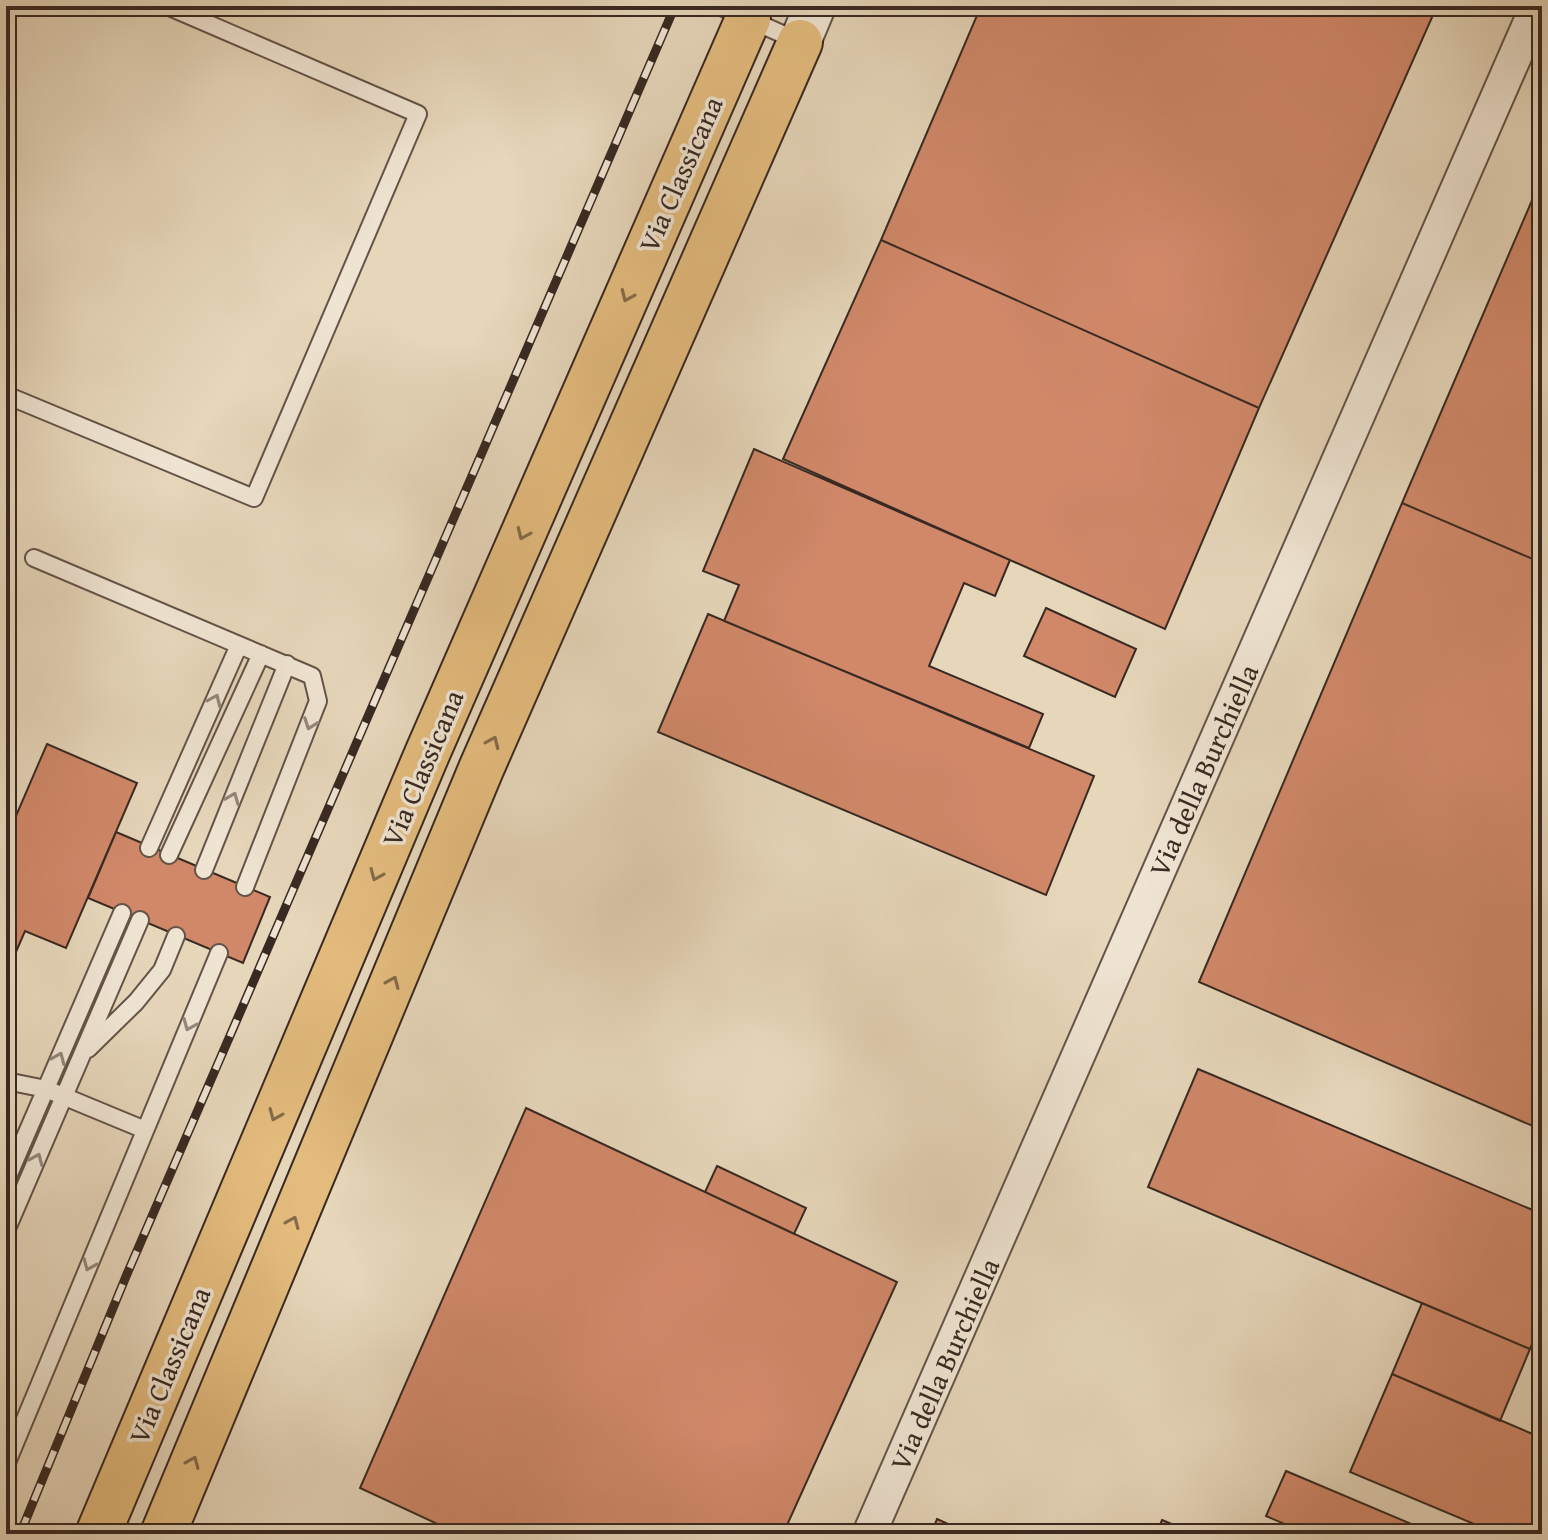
<svg xmlns="http://www.w3.org/2000/svg" width="1548" height="1540" viewBox="0 0 1548 1540" font-family="'Gentium Book Plus',serif">
<style>
.building{fill:#d08869;stroke:#382922;stroke-width:2}
.lines{fill:none;stroke-linecap:round;stroke-linejoin:round}
.service-casing{stroke:#645448;stroke-width:20}
.minor-casing{stroke:#645448;stroke-width:36}
.tertiary-casing{stroke:#645448;stroke-width:44}
.trunk-casing{stroke:#382922;stroke-width:48}
.service{stroke:#efe4d2;stroke-width:16}
.minor{stroke:#efe4d2;stroke-width:32}
.tertiary{stroke:#efe4d2;stroke-width:40}
.trunk{stroke:#e3bb7d;stroke-width:44}
.rail-casing{stroke:#382922;stroke-width:9}
.rail{stroke:#efe4d2;stroke-width:6;stroke-dasharray:18;stroke-linecap:butt}
.oneway{stroke:#856b4b}
.oneway2{stroke:#94867a}
.labels{text-anchor:middle;dominant-baseline:central;stroke-width:7;stroke-linejoin:round;paint-order:stroke}
.street-label{font-size:28px;fill:#382922;stroke:#efe4d2}
</style>
<rect width="100%" height="100%" fill="#e6d6ba"/>
<filter id="stains"><feTurbulence type="fractalNoise" baseFrequency=".0025" numOctaves="4"/><feColorMatrix values="0 0 0 0 .2 0 0 0 0 .09 0 0 0 0 .02 0 0 0 .5 -.17"/></filter>
<radialGradient id="worn" r=".72"><stop offset=".6" stop-color="#630" stop-opacity="0"/><stop offset="1" stop-color="#630" stop-opacity=".3"/></radialGradient>
<!-- building -->
<path class="building" d="M981,6H1437L1259,408L881,240Z
M1542,177V563L1402,503Z
M881,240L1259,408L1165,629L783,459Z
M754,449L1010,560L995,596L964,583L929,666L1043,714L1029,748L724,621L739,585L703,571Z
M1402,503L1542,563V1130L1199,982Z
M1046,608L1136,649L1115,697L1024,656Z
M708,614L1094,776L1046,895L658,732Z
M47,744L137,783L66,948L25,931L6,975V839Z
M116,832L270,897L243,963L88,898Z
M1198,1069L1542,1214V1320L1530,1349L1148,1187Z
M526,1108L897,1282L783,1534H459L360,1488Z
M717,1166L806,1208L794,1234L705,1192Z
M1422,1303L1530,1349L1500,1421L1392,1374Z
M1392,1374L1542,1438V1534H1498L1350,1472Z
M1286,1471L1435,1534H1308L1266,1516Z
M937,1519L970,1534H931Z
M1162,1520L1196,1534H1156Z"/>
<g class="lines">
<!-- service casing -->
<g class="service-casing">
<path id="service" d="M719,6L798,41
M6,395L254,498L418,114L167,6
M34,558L312,676L318,701L245,887
M149,848L239,645
M169,855L261,654
M204,870L287,664
M88,1049L136,1002L162,970L176,936
M6,1081L46,1089L145,1130
M6,1181L122,913
M6,1231L140,920
M6,1465L219,953"/>
</g>
<!-- minor casing -->
<g class="minor-casing">
<path id="minor" d="M869,1534L1537,6"/>
</g>
<!-- tertiary casing -->
<g class="tertiary-casing">
<path id="tertiary" d="M800,42L815,6"/>
</g>
<!-- trunk casing -->
<g class="trunk-casing">
<path id="trunk" d="M98,1534L427,754L748,19
M163,1534L481,769L800,42"/>
</g>
<!-- service -->
<use href="#service" class="service"/>
<!-- minor -->
<use href="#minor" class="minor"/>
<!-- tertiary -->
<use href="#tertiary" class="tertiary"/>
<!-- trunk -->
<use href="#trunk" class="trunk"/>
<!-- rail casing -->
<g class="rail-casing">
<path id="rail" d="M20,1534L127,1274L675,6"/>
</g>
<!-- rail -->
<use href="#rail" class="rail"/>
</g>
<!-- one-way arrows -->
<defs><path id="oneway-chevron" d="M-2-3.5L2.5 0L-2 3.5" fill="none" stroke-width="1.6" stroke-linecap="round" stroke-linejoin="round" transform="scale(2)"/></defs>
<g class="oneway">
<use href="#oneway-chevron" transform="translate(627 296) rotate(114)"/>
<use href="#oneway-chevron" transform="translate(523 534) rotate(114)"/>
<use href="#oneway-chevron" transform="translate(493 742) rotate(-66)"/>
<use href="#oneway-chevron" transform="translate(376 875) rotate(113)"/>
<use href="#oneway-chevron" transform="translate(393 982) rotate(-67)"/>
<use href="#oneway-chevron" transform="translate(275 1115) rotate(113)"/>
<use href="#oneway-chevron" transform="translate(293 1222) rotate(-67)"/>
<use href="#oneway-chevron" transform="translate(193 1462) rotate(-67)"/>
</g>
<g class="oneway2">
<use href="#oneway-chevron" transform="translate(215 700) rotate(-66)"/>
<use href="#oneway-chevron" transform="translate(310 724) rotate(110)"/>
<use href="#oneway-chevron" transform="translate(233 798) rotate(-68)"/>
<use href="#oneway-chevron" transform="translate(189 1025) rotate(113)"/>
<use href="#oneway-chevron" transform="translate(59 1058) rotate(-67)"/>
<use href="#oneway-chevron" transform="translate(37 1159) rotate(-67)"/>
<use href="#oneway-chevron" transform="translate(89 1265) rotate(113)"/>
</g>
<g class="labels">
<!-- street labels -->
<g class="street-label">
<text transform="translate(680 174) rotate(-66)">Via Classicana</text>
<text transform="translate(422 768) rotate(-67)">Via Classicana</text>
<text transform="translate(1203 770) rotate(-66)">Via della Burchiella</text>
<text transform="translate(944 1364) rotate(-66)">Via della Burchiella</text>
<text transform="translate(169 1365) rotate(-67)">Via Classicana</text>
</g>
</g>
<!-- margin -->
<rect width="1548" height="1540" fill="none" stroke="#e6d6ba" stroke-width="32"/>
<rect x="8" y="8" width="1532" height="1524" fill="none" stroke="#382922" stroke-width="4"/>
<rect x="16" y="16" width="1516" height="1508" fill="none" stroke="#382922" stroke-width="2"/>
<rect width="100%" height="100%" filter="url(#stains)"/>
<rect width="100%" height="100%" fill="url(#worn)"/>
</svg>
